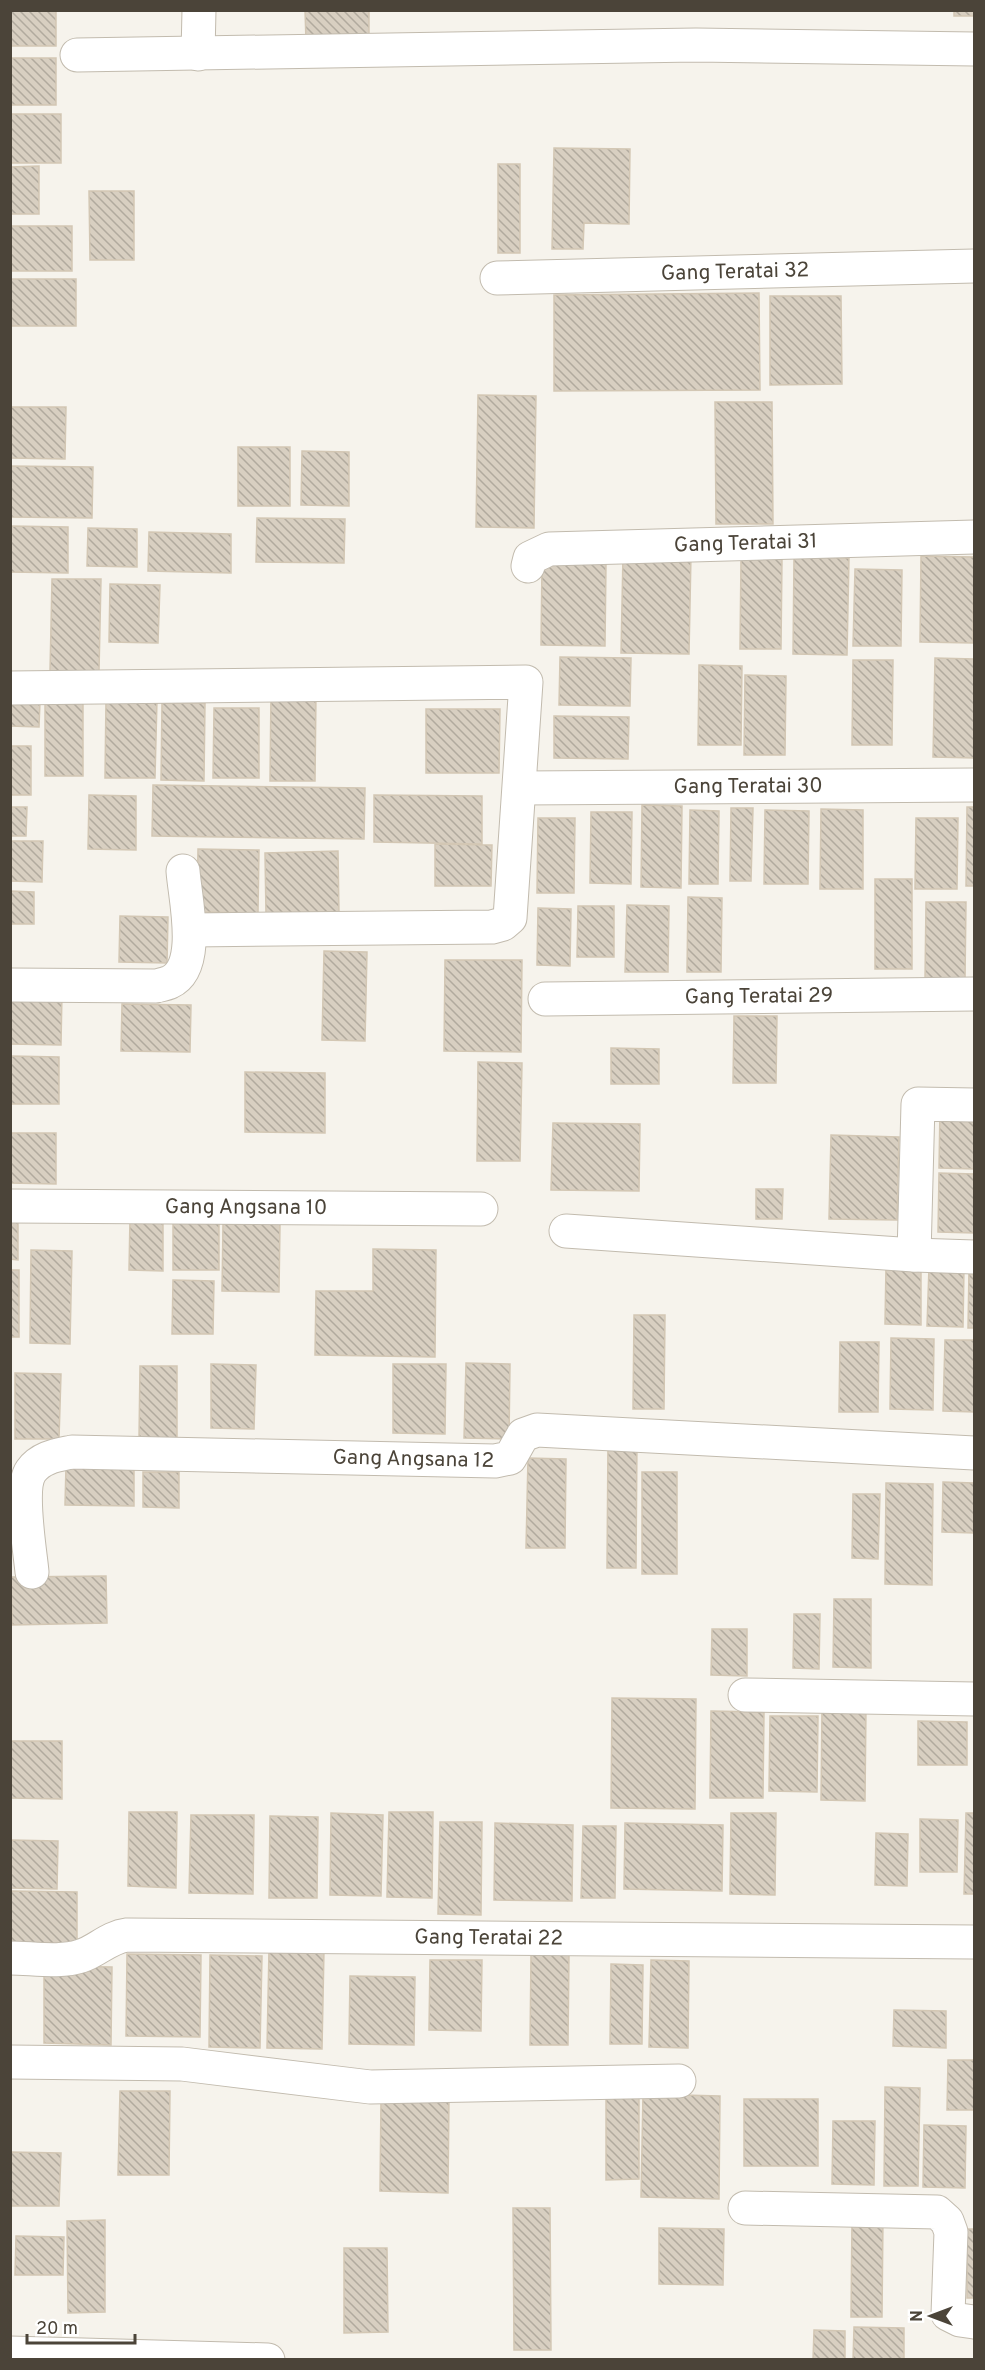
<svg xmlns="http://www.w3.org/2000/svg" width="985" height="2370" viewBox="0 0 985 2370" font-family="Overpass,sans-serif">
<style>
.building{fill:url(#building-back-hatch);stroke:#d3c7b4;stroke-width:1.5}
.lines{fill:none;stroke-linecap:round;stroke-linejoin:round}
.minor-casing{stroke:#c2bbae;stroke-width:35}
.minor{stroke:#fff;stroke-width:33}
.labels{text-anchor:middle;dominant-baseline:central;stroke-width:4.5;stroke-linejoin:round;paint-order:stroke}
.street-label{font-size:21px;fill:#4b4439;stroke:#fff}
</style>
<defs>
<pattern id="building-back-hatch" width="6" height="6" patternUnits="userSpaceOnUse" patternTransform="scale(1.5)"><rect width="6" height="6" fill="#d8cfc1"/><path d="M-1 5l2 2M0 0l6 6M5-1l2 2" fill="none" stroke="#b1aa9e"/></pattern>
</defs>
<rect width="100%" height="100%" fill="#f6f3ec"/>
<!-- building -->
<path class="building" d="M10,10H56V46H10Z
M305,10H369V40L306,41Z
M954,10H974V16H954Z
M10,58H56V105H10Z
M10,114H61V163H10Z
M554,148L630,149L629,224L584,223L583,249H552Z
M498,164H520V253H498Z
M39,166V214H10V167Z
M89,191H134V260H90Z
M10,226H72V271H10Z
M10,279H76V326H10Z
M759,293L760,390L554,391V295Z
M770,296H841L842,384L770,385Z
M478,395L536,396L534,528L476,527Z
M715,402H772L773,524H716Z
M10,407H66L65,459L10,458Z
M238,447H290V506H238Z
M302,451L349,452V506L301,505Z
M10,466L93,467L92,518L10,517Z
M257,518L345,519L344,563L256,562Z
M10,526L68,527V573L10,572Z
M88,528L137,529V567L87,566Z
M149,532L231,534V573L148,571Z
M623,555H691L689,654L621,653Z
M921,556L974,557L973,643L920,642Z
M794,557L849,558L847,655L793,654Z
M741,559H782L781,649H740Z
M542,564H606L605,646L541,645Z
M855,569L902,570L901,646H853Z
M52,579H101L99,672H50Z
M110,584L160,585L158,643L109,642Z
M560,657L631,658L630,706L559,705Z
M935,658L974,659V758L933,757Z
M853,660H893L892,745H852Z
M699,665L742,666L741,745H698Z
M745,675L786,676L785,755H744Z
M271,693L316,694L315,781H270Z
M45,699H83V776H45Z
M106,699L157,700L155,778H105Z
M10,701L40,702L39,727L10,726Z
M162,703H205L204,781L161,780Z
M214,708H259V778H213Z
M426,709H500L499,773H426Z
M554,716L629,717L628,759L554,758Z
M10,746H31V795H10Z
M153,785L365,788L364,839L152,836Z
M89,795L136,796V850L88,849Z
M374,795L482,796V844L374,842Z
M642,805L682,806L681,888L641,887Z
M10,807H27L26,836H10Z
M967,807H974V886H966Z
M731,808H753L751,881H730Z
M821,809L863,810V889H820Z
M690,810L719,811L718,884H689Z
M765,810L809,811L808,884H764Z
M591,812H632L631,884L590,883Z
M538,818H575L574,893H537Z
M916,818H958L957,889H915Z
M10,841H43L42,882L10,881Z
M435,844L492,845L491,886H435Z
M198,849L259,850L258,913L197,912Z
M338,851L339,914L266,915L265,853Z
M875,879H912V969H875Z
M10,891L34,892V924H10Z
M688,897L722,898L721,972H687Z
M926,902H966L965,981L925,980Z
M627,905L669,906L668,972H625Z
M578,906H614V957H577Z
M538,908L571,909L570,966L537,965Z
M120,916L168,917L167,963L119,962Z
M324,951L367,952L365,1041L322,1040Z
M445,960H522L521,1052L444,1051Z
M10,992L62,993L61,1045L10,1044Z
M122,1004L191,1005L190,1052L121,1051Z
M734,1016H777L776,1083H733Z
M611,1048L659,1049V1084H611Z
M10,1056L59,1057V1104H10Z
M478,1062L522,1063L520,1161H477Z
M245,1072L325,1073V1133L245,1132Z
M940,1110H974V1169L939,1168Z
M553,1123L640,1124L639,1191L551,1190Z
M10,1133H56V1184L10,1183Z
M831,1135L899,1137L897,1220L829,1219Z
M939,1173L974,1174V1233L938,1232Z
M756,1189H783L782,1219H756Z
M173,1213H219V1270H173Z
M130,1218L163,1219V1271L129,1270Z
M10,1219H18V1260L10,1259Z
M223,1224H280L279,1292L222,1291Z
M373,1249L436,1250L435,1357L315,1355L316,1291H373Z
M31,1250L72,1251L70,1344L30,1343Z
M886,1266H921V1325L885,1324Z
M929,1267L964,1268L963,1327L927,1326Z
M969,1269H974V1328H968Z
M10,1270H19V1337H10Z
M173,1280L214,1281L213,1334H172Z
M634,1315H665L664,1409H633Z
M891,1338L934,1339L933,1410L890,1409Z
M945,1340H974V1412L943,1411Z
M840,1342H879L878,1412H839Z
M466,1363L510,1364L509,1439L464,1438Z
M211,1364L256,1365L254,1429L211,1428Z
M393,1364H446L445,1434L393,1433Z
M140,1366H177V1439H139Z
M15,1373L61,1374L59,1439H15Z
M608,1441H637L636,1568H607Z
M528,1458L566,1459L565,1548H526Z
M66,1466H134V1506L65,1505Z
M143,1472H179V1508L143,1507Z
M642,1472H677V1574H642Z
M943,1482L974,1483V1533L942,1532Z
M886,1483L933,1484L932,1585L885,1584Z
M853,1494H880L878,1559L852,1558Z
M106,1576L107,1623L12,1625L11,1577Z
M834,1599H871V1668L833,1667Z
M794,1614H820L819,1669L793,1668Z
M712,1629H747V1676L711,1675Z
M612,1698L696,1699L695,1809L611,1808Z
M822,1708H866L865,1801L821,1800Z
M711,1711L764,1712L763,1798H710Z
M770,1716H818L817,1792L769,1791Z
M918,1721L967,1722V1765H918Z
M10,1741H62V1799L10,1798Z
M129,1812H177L176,1888L128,1886Z
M389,1812H433L432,1898L387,1897Z
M331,1813L383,1815L381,1896L330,1895Z
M731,1813H776L775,1895L730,1894Z
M966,1813H974V1894H964Z
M191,1815H254L253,1894L189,1893Z
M270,1816L318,1817L317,1898H269Z
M920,1819L958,1820L957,1872H920Z
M440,1822H482L481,1915L438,1914Z
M495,1823L573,1825L572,1901L494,1900Z
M625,1823L723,1825L722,1891L624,1889Z
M583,1826H616L615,1898H581Z
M876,1833L908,1834L907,1886L875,1885Z
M10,1840L58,1841L57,1889L10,1888Z
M10,1891L77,1892V1948L10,1947Z
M269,1949L324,1950L322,2049L267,2048Z
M127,1954L201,1955L200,2037L126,2036Z
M531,1954L569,1955L568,2045H530Z
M210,1955L262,1956L260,2048L209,2047Z
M430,1960H482L481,2031L429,2030Z
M651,1960L689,1961L688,2048L649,2047Z
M611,1964L643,1965L642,2044H610Z
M44,1966L112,1967L111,2045L44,2043Z
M350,1976L415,1977L414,2045L349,2044Z
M894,2010L946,2011V2048L893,2046Z
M948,2060H974V2110H947Z
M885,2087L920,2088L918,2186H884Z
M120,2091H170L169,2175H118Z
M643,2094L720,2096L719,2199L641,2197Z
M606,2097H639V2179L606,2180Z
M381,2099H449L448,2193L380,2191Z
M744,2099H818V2166H744Z
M833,2121H875L874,2185L832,2184Z
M924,2125L966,2126L965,2188L923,2187Z
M10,2152L61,2153L59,2206H10Z
M513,2208H550L551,2350H514Z
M852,2218H883L882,2317H851Z
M105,2220V2312L68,2313L67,2221Z
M659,2228L724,2229L723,2285L659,2284Z
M967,2229H974V2298H967Z
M16,2236L64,2237L63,2275H15Z
M344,2248H387L388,2332L344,2333Z
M854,2327L904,2328V2360H853Z
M814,2330L845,2331V2360H813Z"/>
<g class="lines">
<!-- minor casing -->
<g class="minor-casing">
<g id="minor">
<path d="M198,54L199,10"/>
<path d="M77,55L696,45L974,49"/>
<path id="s1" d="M497,278L974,266"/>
<path id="s2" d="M528,566L530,558L549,549L974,537"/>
<path d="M10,688L526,682L510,918L503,924L492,927L191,930"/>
<path id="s3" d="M520,788L974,785"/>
<path d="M10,985L156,986C160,985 166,984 170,982C202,967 185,899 183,871"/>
<path id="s4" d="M545,999L974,994"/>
<path id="s5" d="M10,1206L481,1209"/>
<path d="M566,1231L914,1255L974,1257"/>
<path d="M914,1255L918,1104L974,1105"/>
<path id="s6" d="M32,1572C30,1550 19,1488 31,1471C41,1457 58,1455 72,1452L495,1461L510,1458L523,1435L537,1430L974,1453"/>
<path d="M745,1695L974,1699"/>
<path id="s7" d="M10,1958C32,1958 60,1963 81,1956C97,1951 109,1937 127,1935L974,1942"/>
<path d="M10,2062L182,2064L370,2087L679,2081"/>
<path d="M745,2208L937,2212L947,2221L951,2232L948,2314L960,2320L974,2322"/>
<path d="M10,2353L268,2360"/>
</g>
</g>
<!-- minor -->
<use href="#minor" class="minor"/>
</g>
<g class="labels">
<!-- street labels -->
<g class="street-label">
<text stroke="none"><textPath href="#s1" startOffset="238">Gang Teratai 32</textPath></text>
<text stroke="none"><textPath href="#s2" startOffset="226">Gang Teratai 31</textPath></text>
<text stroke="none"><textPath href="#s3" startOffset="228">Gang Teratai 30</textPath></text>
<text stroke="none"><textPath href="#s4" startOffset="214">Gang Teratai 29</textPath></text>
<text stroke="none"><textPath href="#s5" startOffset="236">Gang Angsana 10</textPath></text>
<text stroke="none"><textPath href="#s6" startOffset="490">Gang Angsana 12</textPath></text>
<text stroke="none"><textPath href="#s7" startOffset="484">Gang Teratai 22</textPath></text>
</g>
</g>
<!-- border -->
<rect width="985" height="2370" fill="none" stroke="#4b4439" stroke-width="24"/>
<!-- north arrow -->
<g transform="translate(931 2316) rotate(270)" stroke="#ffffff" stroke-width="4.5" paint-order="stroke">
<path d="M0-4.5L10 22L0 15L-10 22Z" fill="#4b4439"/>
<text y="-9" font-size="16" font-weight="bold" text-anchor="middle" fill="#4b4439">N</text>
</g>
<!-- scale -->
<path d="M27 2334v9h108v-9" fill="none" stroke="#4b4439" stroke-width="3"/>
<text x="36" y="2334" font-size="18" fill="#4b4439" stroke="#ffffff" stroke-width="4.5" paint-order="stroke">20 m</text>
</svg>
